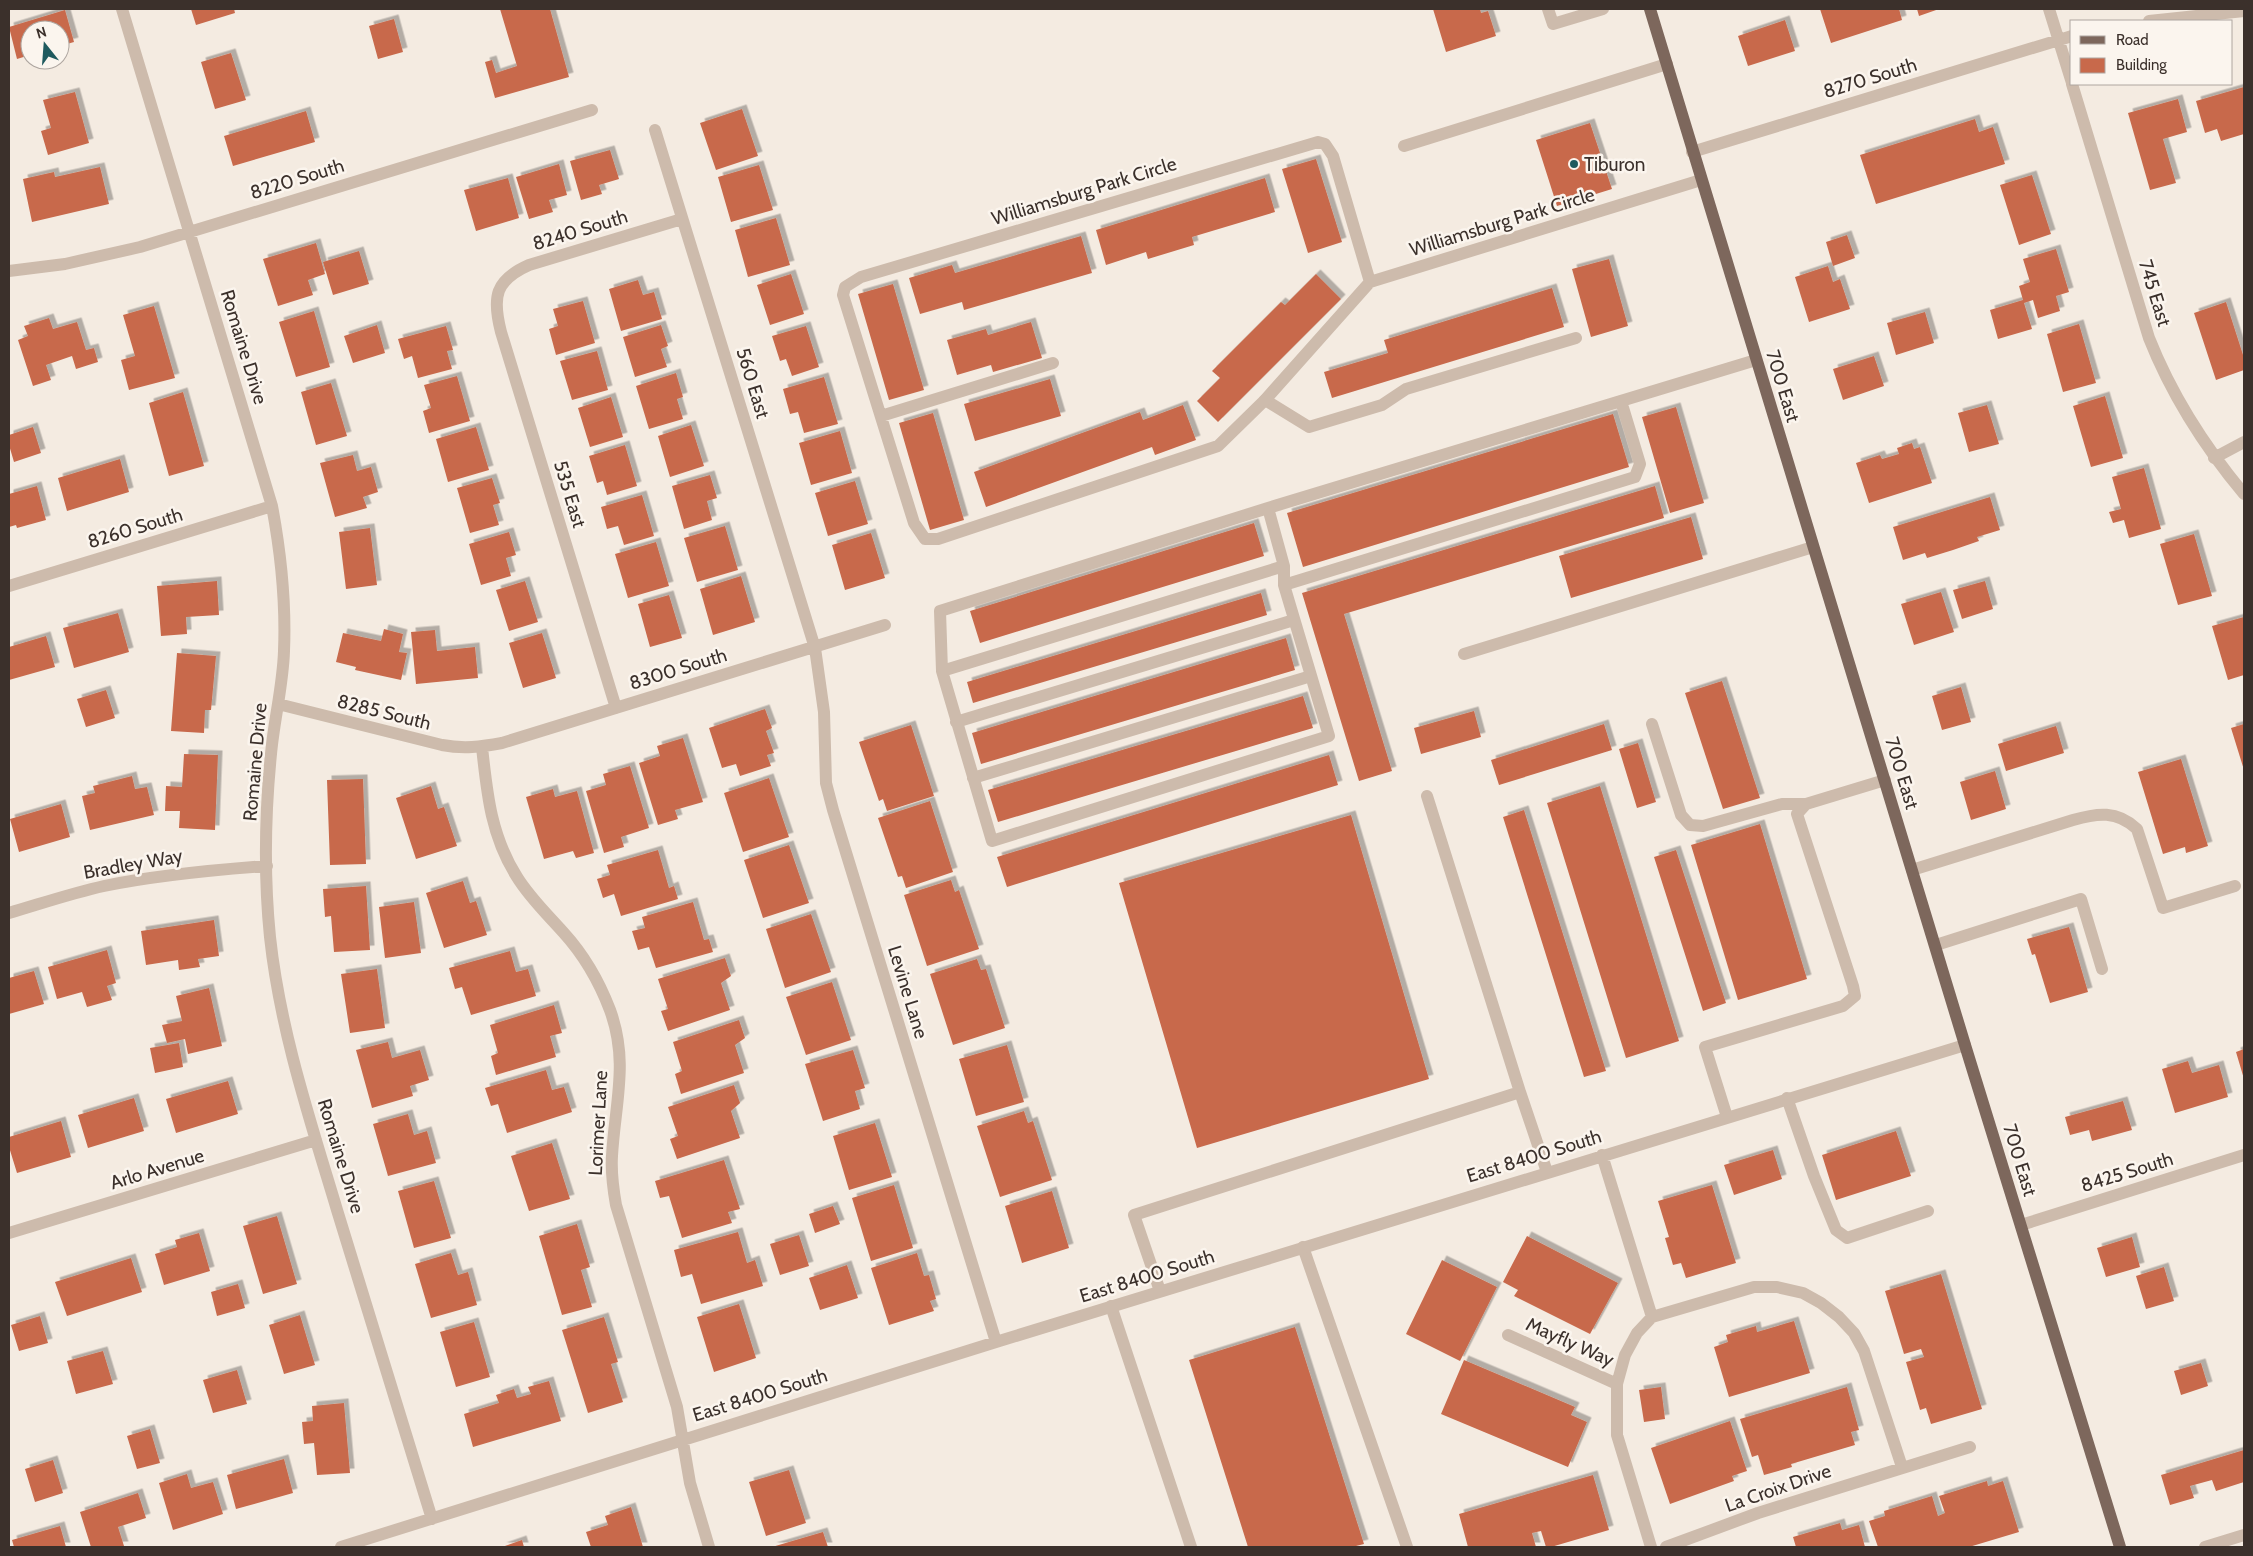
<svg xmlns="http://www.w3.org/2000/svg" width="2253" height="1556" viewBox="0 0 2253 1556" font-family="Cabin,sans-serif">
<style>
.building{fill:#c8694b;filter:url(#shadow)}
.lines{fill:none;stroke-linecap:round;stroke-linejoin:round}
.lane{stroke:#cdbbac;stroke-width:12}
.street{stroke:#cdbbac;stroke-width:12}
.primary{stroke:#7d675c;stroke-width:12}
.poi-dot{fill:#1f5a5e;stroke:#fbf5ee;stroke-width:2}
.labels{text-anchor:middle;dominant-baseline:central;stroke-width:5;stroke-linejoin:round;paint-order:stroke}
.street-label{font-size:19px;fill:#3b302b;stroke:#fbf5ee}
.poi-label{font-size:19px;fill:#3b302b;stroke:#fbf5ee;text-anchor:start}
</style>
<defs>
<filter id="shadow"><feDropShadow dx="4.5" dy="-4.5" stdDeviation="0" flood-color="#0004"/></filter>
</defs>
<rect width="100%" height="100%" fill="#f4ebe1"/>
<!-- building -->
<path class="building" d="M191,9H234L235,13L196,25Z
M500,9H550L569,77L495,98L485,62L492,60L496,73L517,66Z
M1433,9H1480L1481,13L1488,11L1496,36L1446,52Z
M1820,9H1899L1902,20L1831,43Z
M1917,9H1939L1919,16Z
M65,10L74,42L60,46V30H30V55L17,59L9,27Z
M394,19L403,52L378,59L369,26Z
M1785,20L1795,51L1748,66L1738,36Z
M231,53L246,100L215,109L201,62Z
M2244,87V134L2221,141L2217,129L2205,133L2196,101Z
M75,92L89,143L48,155L41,131L51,128L43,100Z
M2178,99L2187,132L2163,139L2176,183L2150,190L2128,113Z
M742,109L758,156L716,170L700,123Z
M306,111L315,142L233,166L224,136Z
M1975,119L1979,132L1993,127L2005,164L1876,204L1860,155Z
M1590,123L1612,189L1557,206L1536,140Z
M610,150L619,179L599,185L602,194L581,200L570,161Z
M1316,159L1342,242L1308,253L1282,169Z
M559,164L567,195L549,200L553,212L529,219L516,177Z
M759,165L773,210L731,222L718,177Z
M100,167L109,204L32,222L23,179L54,172L55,177Z
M2032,175L2051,234L2019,245L2000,185Z
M508,178L519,218L476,231L464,190Z
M1265,178L1275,212L1192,237L1194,245L1148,259L1146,252L1106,265L1096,230Z
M776,218L790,265L748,277L735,230Z
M1847,235L1855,258L1833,266L1826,242Z
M1081,236L1092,273L964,310L962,302L920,314L909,278L952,265L955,273Z
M316,243L325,274L308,280L313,295L278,306L263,259Z
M2056,249L2069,292L2056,296L2060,311L2038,318L2033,300L2024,303L2032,329L1998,339L1990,310L2023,300L2019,286L2030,282L2023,259Z
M359,251L369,284L333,295L323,262Z
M1609,259L1628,326L1591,337L1572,269Z
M1828,266L1833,282L1840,279L1850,309L1809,322L1795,277Z
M791,274L804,314L770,325L757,285Z
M1316,274L1341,299L1218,422L1197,401L1220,378L1212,371L1281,302L1285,305Z
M638,280L643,295L654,292L662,319L621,331L609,289Z
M893,284L924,390L889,400L858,294Z
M1552,288L1564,327L1332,398L1324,372L1388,353L1384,340Z
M583,301L595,343L556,355L549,329L558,326L553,309Z
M2226,302L2244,358V370L2216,380L2194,313Z
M154,306L175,378L129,390L121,360L135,356L123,315Z
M314,311L330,367L296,377L279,322Z
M1925,312L1934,343L1896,355L1887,323Z
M49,318L53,329L77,322L86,350L94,348L98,362L76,369L72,356L46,365L51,380L33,386L18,340L28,336L24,326Z
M1031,322L1042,358L993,372L991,365L957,375L947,340L986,329L988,335Z
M2079,324L2096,383L2063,392L2047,334Z
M377,325L385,353L353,363L344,336Z
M661,325L668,346L661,349L667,367L635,377L623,337Z
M446,326L453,350L447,351L452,369L418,378L412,356L404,359L398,339Z
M806,326L819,367L792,376L786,359L780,361L772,336Z
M597,351L608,390L572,400L560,361Z
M1874,356L1884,386L1843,400L1833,369Z
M676,373L683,397L677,399L683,419L649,429L636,386Z
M457,376L470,421L429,433L423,411L431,408L424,385Z
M824,377L838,424L804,433L798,412L790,414L783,389Z
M1050,379L1061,416L975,441L964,404Z
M331,383L347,436L316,445L301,392Z
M183,392L204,466L169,476L149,403Z
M2105,396L2123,458L2091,467L2073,406Z
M611,397L623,437L590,447L578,408Z
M1183,405L1196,440L1155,455L1152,447L986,507L974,472L1140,412L1143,420Z
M1987,405L1999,444L1969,452L1958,413Z
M1676,407L1704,503L1670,513L1642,417Z
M933,413L964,520L930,530L899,423Z
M1613,414L1629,467L1303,567L1287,513Z
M691,425L704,466L670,477L658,436Z
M33,427L41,453L14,462L9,445V435Z
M476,427L489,470L448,482L436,439Z
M840,431L852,473L811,485L799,443Z
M1912,443L1914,449L1920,447L1932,483L1869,503L1856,463L1880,455L1882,459L1899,454L1897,448Z
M625,445L637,486L607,495L603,481L597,483L589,456Z
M353,455L357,471L371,467L378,492L363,497L367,508L335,517L320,463Z
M120,459L129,492L67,511L58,478Z
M2144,468L2161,529L2129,538L2124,520L2113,523L2109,512L2121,509L2112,477Z
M710,475L717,498L707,501L712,520L684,529L672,486Z
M492,478L500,503L493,505L499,525L470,533L457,488Z
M855,481L868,524L828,536L815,493Z
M37,486L46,520L17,528L16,525L9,527V494Z
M1655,486L1664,518L1344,614L1392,771L1359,781L1302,593Z
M642,495L654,536L624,545L618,526L607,529L601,507Z
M1990,497L2000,530L1977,537L1979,541L1953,550L1927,558L1925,553L1903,560L1893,527Z
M1691,517L1703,559L1571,598L1559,556Z
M1254,523L1264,556L980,643L970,611Z
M725,526L738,570L697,582L684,538Z
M370,528L377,585L346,589L339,532Z
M509,532L516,555L506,558L511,576L481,585L469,544Z
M871,533L885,578L845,590L832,545Z
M2194,534L2212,596L2178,605L2160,544Z
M656,542L669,586L628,598L615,554Z
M741,576L755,622L713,635L700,589Z
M217,581L219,615L186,617L187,634L161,636L157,586Z
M525,581L538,622L509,631L496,590Z
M1985,581L1993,609L1962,619L1953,590Z
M1941,592L1954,632L1914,645L1901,604Z
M1261,593L1267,615L973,703L967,682Z
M669,595L682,638L650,647L638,604Z
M118,613L129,652L74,668L63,628Z
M2244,617V675L2228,680L2212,626Z
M384,629L403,634L399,652L407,653L401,680L355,670L356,667L336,662L343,633L381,641Z
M435,630L437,651L475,647L478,678L416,684L411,632Z
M542,633L556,678L523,688L509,643Z
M46,636L55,667L9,680V647Z
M1286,638L1295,670L981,764L972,733Z
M177,653L216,656L211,710H205L204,733L171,731Z
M1722,681L1760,798L1723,809L1685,693Z
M1961,687L1971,722L1942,730L1932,696Z
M106,690L115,718L86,727L77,699Z
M1303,696L1313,728L998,822L988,790Z
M765,709L772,728L766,731L774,753L767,755L771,766L740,776L736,764L722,768L709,728Z
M1474,711L1481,737L1421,754L1414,728Z
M1604,724L1612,750L1499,785L1491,760Z
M2244,724V770L2231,728Z
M911,725L934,796L887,811L883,799L879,801L859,742Z
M2056,726L2064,753L2006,771L1998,744Z
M683,738L703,802L675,810L678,819L658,825L639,763L660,756L657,746Z
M1638,743L1656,802L1637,808L1619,749Z
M184,754L218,755L215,830L179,828L180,811H165L166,786L182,787Z
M1329,755L1338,785L1007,887L997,857Z
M2181,759L2208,846L2186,853L2185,847L2163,854L2138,772Z
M630,766L649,828L621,837L624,847L604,853L586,791L606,785L603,774Z
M1995,771L2006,809L1971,820L1960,782Z
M132,776L135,789L147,787L154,815L90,830L82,796L95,793L93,786Z
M769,778L789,837L743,852L724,793Z
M363,779L366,864L330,865L327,780Z
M431,786L438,809L444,807L457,846L416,859L396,798Z
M1600,786L1679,1041L1626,1058L1547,803Z
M553,789L555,797L577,791L594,853L576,858L573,851L544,859L526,797Z
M930,801L953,872L906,888L902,876L898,877L878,818Z
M61,804L70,837L19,852L10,819Z
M1524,810L1606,1071L1584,1077L1503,817Z
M1351,815L1429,1079L1197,1148L1119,883Z
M1760,824L1807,979L1738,1000L1691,845Z
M789,845L809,903L763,918L744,860Z
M658,850L669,888L674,886L678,899L621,916L614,894L603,898L597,879L610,875L607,865Z
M1676,850L1726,1003L1703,1011L1654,857Z
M951,880L955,892L959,890L979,949L927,966L904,895Z
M463,881L470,903L476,901L487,935L444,948L426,893Z
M366,886L370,950L334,952L331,916L325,917L323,889Z
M414,902L421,953L385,958L379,907Z
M693,902L704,940L709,939L713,952L656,968L649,947L638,950L632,931L645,928L642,917Z
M811,914L831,972L785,988L766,929Z
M214,920L219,956L198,959L200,967L179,970L178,960L146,965L141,931Z
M2069,927L2088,992L2050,1003L2035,954L2032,955L2027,939Z
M107,950L116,983L107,986L112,1000L87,1007L82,992L57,999L48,967Z
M510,951L516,972L528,969L536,996L471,1015L462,987L455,989L449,968Z
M725,958L731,976L721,983L730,1010L668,1031L661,1011L668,1009L658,979Z
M977,959L981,970L986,969L1005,1028L953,1045L930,974Z
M377,969L385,1028L350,1033L341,974Z
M34,971L44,1004L9,1014V978Z
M832,982L851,1040L806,1055L786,997Z
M209,988L222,1046L188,1054L185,1039L167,1043L162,1025L182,1021L176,996Z
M554,1005L562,1033L550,1036L556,1057L496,1075L491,1056L498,1053L490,1025Z
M739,1020L745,1038L735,1045L744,1073L681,1094L675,1074L682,1071L673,1042Z
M388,1042L392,1058L420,1050L429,1080L410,1086L413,1096L372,1108L356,1050Z
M179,1043L183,1067L155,1073L150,1048Z
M1007,1045L1024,1102L976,1116L959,1059Z
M2244,1049V1079L2236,1052Z
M853,1050L865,1088L855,1091L860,1109L823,1121L805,1064Z
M2188,1061L2192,1073L2219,1065L2228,1097L2175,1113L2162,1069Z
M546,1070L552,1090L564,1087L572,1112L507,1133L498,1104L491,1106L485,1088Z
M228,1081L238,1114L176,1133L166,1099Z
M734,1085L740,1103L731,1111L740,1138L677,1159L670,1139L678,1136L668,1107Z
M134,1098L144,1131L88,1148L78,1115Z
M2123,1101L2132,1130L2092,1141L2089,1130L2070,1135L2065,1117Z
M1024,1111L1028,1123L1033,1121L1052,1180L1000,1197L977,1126Z
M408,1114L414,1135L427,1131L436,1163L388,1176L373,1124Z
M61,1121L71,1157L17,1173L9,1147V1137Z
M875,1123L892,1177L849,1190L833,1136Z
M1896,1131L1911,1176L1836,1200L1822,1155Z
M552,1143L570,1199L529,1211L511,1156Z
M1773,1150L1782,1179L1734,1195L1724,1165Z
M724,1160L740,1209L728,1212L732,1223L682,1238L669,1196L660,1198L655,1181Z
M434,1181L451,1238L414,1248L398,1191Z
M894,1185L913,1248L871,1261L852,1198Z
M1712,1185L1736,1263L1686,1278L1681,1263L1673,1265L1665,1238L1669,1237L1658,1201Z
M1052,1191L1069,1248L1022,1263L1005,1206Z
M833,1206L840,1224L815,1233L809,1214Z
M277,1216L297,1284L263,1294L243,1226Z
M577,1224L590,1267L581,1270L592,1307L562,1315L539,1236Z
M738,1232L747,1263L755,1260L763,1286L701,1304L692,1274L681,1277L674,1250Z
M199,1233L210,1271L164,1285L155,1254L177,1247L175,1240Z
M799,1235L809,1266L780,1275L770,1244Z
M1527,1236L1618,1283L1590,1334L1514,1296L1518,1290L1503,1282Z
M2132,1237L2140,1267L2106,1277L2097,1248Z
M451,1253L458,1275L468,1272L477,1305L431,1318L415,1264Z
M917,1253L924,1276L929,1275L936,1299L930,1301L934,1311L889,1325L871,1268Z
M131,1258L142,1292L67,1316L55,1282Z
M1442,1260L1497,1287L1460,1361L1406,1334Z
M847,1265L858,1298L820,1310L809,1278Z
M2164,1267L2174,1301L2146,1309L2136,1276Z
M1941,1274L1982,1409L1931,1424L1926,1408L1920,1410L1906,1362L1924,1357L1921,1349L1904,1354L1885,1291Z
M238,1284L245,1308L217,1316L211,1292Z
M739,1304L756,1358L714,1372L697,1317Z
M300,1315L315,1365L284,1374L269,1325Z
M40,1316L48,1343L19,1351L11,1325Z
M604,1317L618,1362L611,1364L623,1402L588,1413L562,1330Z
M1794,1321L1810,1373L1729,1397L1714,1347L1728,1342L1726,1335L1756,1326L1757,1332Z
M474,1322L490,1377L456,1387L440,1332Z
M1295,1327L1364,1544L1352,1547H1248L1189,1360Z
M103,1351L113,1384L76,1394L67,1361Z
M1464,1360L1575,1407L1571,1415L1587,1422L1568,1467L1441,1414Z
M2201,1363L2208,1386L2181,1395L2174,1371Z
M237,1370L247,1404L213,1413L203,1380Z
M549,1381L561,1421L473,1447L464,1414L499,1403L496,1395L514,1389L517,1398L531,1394L528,1387Z
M1661,1387L1665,1419L1644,1422L1639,1390Z
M1847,1387L1859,1430L1851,1432L1855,1445L1791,1464L1792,1467L1764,1475L1758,1455L1752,1457L1740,1419Z
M344,1403L350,1473L317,1475L314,1443L304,1444L302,1422L313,1421L312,1406Z
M1730,1421L1747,1471L1732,1476L1734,1481L1670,1504L1651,1448Z
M150,1429L160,1463L137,1469L127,1436Z
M2244,1450V1482L2216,1491L2212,1480L2190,1486L2194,1498L2170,1505L2161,1475Z
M284,1459L293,1493L236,1509L227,1475Z
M53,1460L63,1493L35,1502L25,1469Z
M789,1470L806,1523L766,1536L749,1482Z
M187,1474L191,1488L213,1482L223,1514L173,1530L159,1483Z
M1593,1475L1609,1530L1551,1547H1546L1541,1531L1532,1533L1536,1547H1468L1459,1514Z
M1987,1481L1988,1486L2003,1481L2019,1532L1969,1547H1878L1869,1521L1885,1516L1884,1511L1932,1496L1938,1516L1945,1513L1939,1496Z
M138,1493L146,1518L118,1527L124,1546L91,1547L80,1512Z
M631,1507L643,1547H591L586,1532L608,1525L605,1516Z
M1840,1523L1842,1530L1859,1525L1865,1547H1796L1793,1537Z
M60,1526L66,1547H14L12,1540Z
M823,1532L828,1547H772Z
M522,1540L524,1547H502Z"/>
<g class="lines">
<!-- lane -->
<path class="lane" d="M1548,9L1553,24L1603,9
M1404,146L1667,64
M1265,400L1309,427L1382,405L1406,389L1576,338
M1268,508L1284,566V585L1329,736L992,841L942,671L940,611L1268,508L1756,360
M1284,585L1635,477L1640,464L1621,401
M1464,654L1813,547
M942,671L1284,566
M956,722L1294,620
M1652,724L1681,815L1690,825L1703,826L1782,804H1806
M973,778L1311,676
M1427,796L1520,1092
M1912,870L2073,820C2097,813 2117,810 2137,829L2163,908L2235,886
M1936,945L2081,899L2102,969
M1787,1098L1814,1176L1836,1230L1847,1238L1928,1211
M1727,1117L1705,1047L1843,1006L1855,996L1853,986L1797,814L1806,804L1885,780
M1303,1247L1407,1547
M1160,1291L1134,1215L1520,1092L1547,1172
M1111,1306L1191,1547"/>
<!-- street -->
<path class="street" d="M122,9L272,506C281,554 286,602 284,651C283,685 274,720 271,754C265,814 264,877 270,937C280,1030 310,1120 337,1210C369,1313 400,1416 432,1519
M2049,9L2072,83
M2149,21L2244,11
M2072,84L2149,338C2172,396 2204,446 2244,494
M655,130L815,648L824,712L826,783L833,810L996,1342
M1692,152L2072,36
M9,271L65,264L140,247L592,110
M1370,282L1333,156L1325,144L1318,142L861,277L845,287L843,295L914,523L925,539H938L1218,446L1265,400L1370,282L1701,180
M881,416L1053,363
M2214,458L2244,442
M9,586L272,506
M278,704L442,745C463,749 481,747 502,743L885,625
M616,708L501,332C492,297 495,280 529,265L682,219
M482,747C487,794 491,836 517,877C530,898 547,914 563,932C584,955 599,981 610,1010C629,1062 615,1103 612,1156C611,1172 613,1188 616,1205L677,1407L690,1483L709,1547
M9,913C40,904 72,893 104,886C158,875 212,870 267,866
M1602,1155L1652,1317
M2021,1225L2244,1155
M9,1233L316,1140
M1508,1335L1617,1384
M341,1547L996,1342L1965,1045
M1651,1547L1617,1435V1384L1625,1355L1637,1333L1652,1317L1754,1287H1777L1803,1293L1821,1303L1839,1317L1854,1333L1864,1351L1902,1467
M1666,1547L1758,1513L1970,1447
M2205,1547L2244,1535"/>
<!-- primary -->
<path class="primary" d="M1650,9L1965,1045L2120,1547"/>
</g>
<!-- markers -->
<circle class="poi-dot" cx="1574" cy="164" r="5"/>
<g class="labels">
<!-- street labels -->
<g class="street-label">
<text transform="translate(1870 78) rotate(-17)">8270 South</text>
<text transform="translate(297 179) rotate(-17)">8220 South</text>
<text transform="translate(1084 191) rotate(-17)">Williamsburg Park Circle</text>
<text transform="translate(1502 222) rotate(-17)">Williamsburg Park Circle</text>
<text transform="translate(580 230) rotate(-17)">8240 South</text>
<text transform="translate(2155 293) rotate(73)">745 East</text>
<text transform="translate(244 347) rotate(73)">Romaine Drive</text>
<text transform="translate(753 383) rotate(73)">560 East</text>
<text transform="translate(1783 386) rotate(73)">700 East</text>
<text transform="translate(570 494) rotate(73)">535 East</text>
<text transform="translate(135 528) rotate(-17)">8260 South</text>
<text transform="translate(678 669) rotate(-17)">8300 South</text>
<text transform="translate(384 712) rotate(14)">8285 South</text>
<text transform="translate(255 762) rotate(-85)">Romaine Drive</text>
<text transform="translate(1902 773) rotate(73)">700 East</text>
<text transform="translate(133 864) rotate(-10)">Bradley Way</text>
<text transform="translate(908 992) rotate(73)">Levine Lane</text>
<text transform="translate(598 1123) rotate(-87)">Lorimer Lane</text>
<text transform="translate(341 1156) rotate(73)">Romaine Drive</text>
<text transform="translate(1534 1156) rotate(-17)">East 8400 South</text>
<text transform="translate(2020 1160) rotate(73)">700 East</text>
<text transform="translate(157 1169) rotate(-17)">Arlo Avenue</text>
<text transform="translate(2127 1172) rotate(-17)">8425 South</text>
<text transform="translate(1147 1276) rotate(-17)">East 8400 South</text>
<text transform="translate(1570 1342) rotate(24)">Mayfly Way</text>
<text transform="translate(760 1395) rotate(-17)">East 8400 South</text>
<text transform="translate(1778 1488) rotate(-19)">La Croix Drive</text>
</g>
<!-- poi labels -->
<g class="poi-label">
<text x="1584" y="164">Tiburon</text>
</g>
</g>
<!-- border -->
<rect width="2253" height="1556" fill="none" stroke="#3b302b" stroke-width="20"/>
<!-- legend -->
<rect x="2070" y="20" width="162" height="65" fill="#fbf5ee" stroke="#aea6a0"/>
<rect x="2080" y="36" width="25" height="8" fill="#7d675c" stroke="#aea6a0"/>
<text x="2116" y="45" font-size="15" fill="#3b302b">Road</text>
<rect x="2080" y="58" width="25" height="15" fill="#c8694b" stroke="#aea6a0"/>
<text x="2116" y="70" font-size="15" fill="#3b302b">Building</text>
<!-- north arrow -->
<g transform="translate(45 45) rotate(343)"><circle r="24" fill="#fbf5ee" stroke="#aea6a0"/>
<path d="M0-4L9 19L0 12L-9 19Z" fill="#1f5a5e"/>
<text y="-8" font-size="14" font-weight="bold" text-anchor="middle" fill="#3b302b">N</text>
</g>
</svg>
